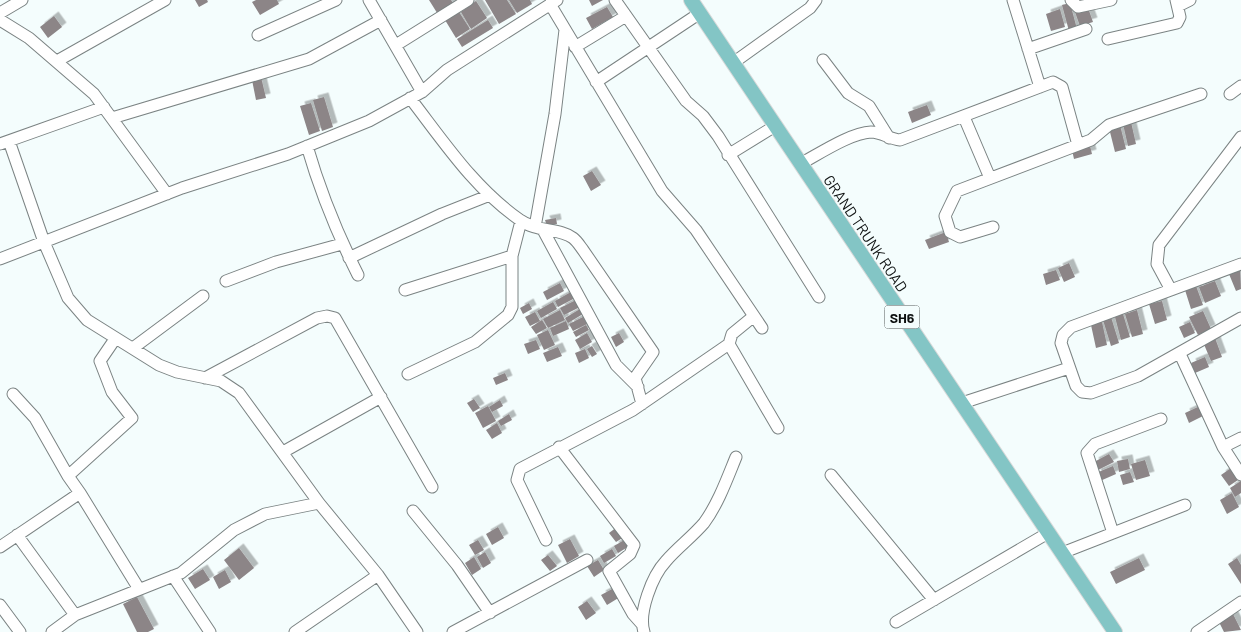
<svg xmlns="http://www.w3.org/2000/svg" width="1241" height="632" viewBox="0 0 1241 632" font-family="Barlow,sans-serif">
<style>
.building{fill:#8c8587;filter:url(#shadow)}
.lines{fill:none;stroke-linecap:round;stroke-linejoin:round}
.minor-casing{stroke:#7b8383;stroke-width:13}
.major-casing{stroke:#d8d9d9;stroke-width:16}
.minor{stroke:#fff;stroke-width:11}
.major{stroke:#83c5c5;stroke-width:14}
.labels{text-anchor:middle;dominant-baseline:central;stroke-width:4;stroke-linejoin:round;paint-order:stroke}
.shield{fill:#f4fdfd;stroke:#525757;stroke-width:1}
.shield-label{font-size:14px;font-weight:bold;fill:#0d1010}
.street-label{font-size:15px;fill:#0d1010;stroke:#f4fdfd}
</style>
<defs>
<filter id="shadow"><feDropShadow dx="4.5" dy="-4.5" stdDeviation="0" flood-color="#0004"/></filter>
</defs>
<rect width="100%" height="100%" fill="#f4fdfd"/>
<!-- building -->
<path class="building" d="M195,0H207L208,2L199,7Z
M256,0H277L279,4L260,15L252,2Z
M429,0H451L455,6L439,16Z
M485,0H507L516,14L499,24Z
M509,0H530L532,4L517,13Z
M589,0H603L592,6Z
M476,1L487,18L471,29L461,12Z
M1070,3L1077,29L1069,31L1062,5Z
M607,7L613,17L592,29L586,18Z
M1088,8L1093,22L1080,26L1075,12Z
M1060,9L1065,27L1051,31L1046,14Z
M459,12L470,29L456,38L445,20Z
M54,16L62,27L48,38L40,27Z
M488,20L493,28L462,47L457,39Z
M261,77L266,98L256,100L252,80Z
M324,97L333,127L322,131L313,100Z
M311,103L320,131L309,135L300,106Z
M927,105L931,115L912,123L908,112Z
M1131,122L1136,144L1128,146L1123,124Z
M1120,125L1126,149L1115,152L1109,128Z
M1090,146L1092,154L1074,159L1072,150Z
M592,171L601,185L591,191L583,176Z
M556,218L557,224L547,226L545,220Z
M946,232L949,242L929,249L925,240Z
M1069,263L1075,277L1064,282L1058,268Z
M1240,269L1241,289L1236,291L1229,274Z
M1056,270L1060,280L1046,285L1043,274Z
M1215,281L1221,296L1205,303L1199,287Z
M560,283L564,291L547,300L543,292Z
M1196,286L1203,305L1191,309L1185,290Z
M571,292L575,298L558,307L555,301Z
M576,300L580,307L564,315L560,308Z
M1162,301L1167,320L1155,324L1149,304Z
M553,302L557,309L541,318L537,311Z
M529,303L532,309L523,314L520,308Z
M580,309L583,314L568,323L565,318Z
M560,310L565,320L548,328L543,319Z
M1137,310L1143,334L1132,337L1125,314Z
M1203,311L1211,329L1198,335L1189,317Z
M535,312L540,321L530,326L525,317Z
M1123,314L1130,337L1121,340L1115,317Z
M583,317L587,324L573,331L569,324Z
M1111,317L1119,343L1111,346L1103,320Z
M542,320L547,328L536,334L531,327Z
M566,321L569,329L553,336L550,328Z
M1102,322L1107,345L1096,348L1091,325Z
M1190,322L1195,333L1184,338L1179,327Z
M586,325L589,330L576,337L573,332Z
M548,330L555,345L544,350L537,335Z
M587,333L592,342L580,349L575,340Z
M619,333L624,342L616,347L611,337Z
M1215,338L1222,357L1211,361L1203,342Z
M536,340L540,349L528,354L524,344Z
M592,346L597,354L592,357L587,349Z
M558,347L562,356L547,362L543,353Z
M585,349L589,358L579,363L575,353Z
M1205,357L1209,367L1195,373L1191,363Z
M505,373L508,380L496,385L493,378Z
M474,399L480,408L473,412L467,403Z
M500,400L503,406L492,412L489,407Z
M488,406L496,421L483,428L475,413Z
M1200,406L1205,415L1189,423L1185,413Z
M509,414L512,420L501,426L498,421Z
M497,423L502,433L492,439L486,430Z
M1109,454L1114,462L1098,470L1094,462Z
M1128,459L1130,469L1119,472L1117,461Z
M1145,460L1150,476L1136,480L1131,464Z
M1113,466L1116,474L1100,481L1096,473Z
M1234,466L1241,478L1229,486L1221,475Z
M1130,472L1134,482L1123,485L1120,475Z
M1241,481V493L1235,497L1230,488Z
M1232,493L1239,507L1227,514L1220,500Z
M498,527L504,538L492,545L486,534Z
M617,527L624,537L616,542L609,533Z
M570,539L579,556L567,563L558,545Z
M626,539L631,545L618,553L614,546Z
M478,540L484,550L475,555L469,545Z
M239,548L254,568L239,580L224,560Z
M612,549L616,556L604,563L600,556Z
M485,552L491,563L483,568L477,557Z
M548,555L557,566L550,571L541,560Z
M474,557L481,569L472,575L465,563Z
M1139,558L1145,570L1116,584L1110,572Z
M1237,558L1241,565V584L1228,564Z
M598,560L604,570L594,577L587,566Z
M203,569L210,580L195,589L188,578Z
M225,570L231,582L219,589L213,577Z
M614,588L620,597L607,605L601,595Z
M137,597L154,629L148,632H137L123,604Z
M587,601L596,613L586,620L578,607Z
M1232,612L1241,630L1224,632L1218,620Z"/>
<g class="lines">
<!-- minor casing -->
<g class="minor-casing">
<path id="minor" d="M369,0L422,92
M615,0L686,101L703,116L718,136L819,297
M1013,0L1040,87
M1071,0L1078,7L1111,0
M550,4L662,191L696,230L762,328
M1178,6L1190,0
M0,13L22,0
M0,20L29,38L94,94L167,194
M258,35L336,0
M1108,39L1177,23L1180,17L1176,0
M396,45L468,0
M575,47L626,16
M1028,49L1086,29
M823,60L848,93L869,106L889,138
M57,61L165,0
M733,63L810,8L816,0
M596,82L700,13
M1230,94L1241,86
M410,98C444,142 474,188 520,220C536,232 560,228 573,238C577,241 580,246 583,250L653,352L635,378L642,404
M964,117L990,178
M112,118L309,59L381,20
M9,141L44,242L68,298L87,320L159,365L177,372L221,381L239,393L319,503L378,575L417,632
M0,144L104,107
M307,146C320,191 337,233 358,275
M728,155L775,126
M800,164C819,154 850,133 871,132C881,132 890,139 900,140L1053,82L1062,87L1078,145
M535,227L555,114L565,30
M993,227L960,237L950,232L945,216L957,191L1091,140L1109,125L1201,94
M543,230L616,365L638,387
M349,258L442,214L490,195
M0,259L182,188L288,154L369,121L422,92L447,70L557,0
M1241,264L1071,327L1063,335L1061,343L1076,386L1082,392L1091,393L1138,376L1241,318
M226,281L276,262L342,244
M405,290L512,256
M1171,290L1157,264L1159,245L1241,137
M754,316L732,334L729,344L778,428
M133,348L203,296
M1180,354L1223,447L1241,475
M408,374L475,342L508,315L512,307V256L521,221
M205,378L317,318L327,316L335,318L432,487
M13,394L35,418L68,476L80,493L139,589
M962,403L1069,368
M559,447L634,545L630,554L609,571L633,614L641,623
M1223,447L1241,438
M283,452L381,397
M831,475L934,600
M68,476L132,418L112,392L100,361L115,339
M413,511L457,565L490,613
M1113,533L1087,453L1095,444L1161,419
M17,535L75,615
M546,540L517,480L520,469L633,410L729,344
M0,547L80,493
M1062,553L1185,505
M173,576L210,632
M0,605L20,632
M896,622L1048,533
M52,632L75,615L181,573L234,530L265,514L319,503
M295,632L378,575
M453,632L587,560
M644,632C638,613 652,576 666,561C677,548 692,537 704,523C718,504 727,479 736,457
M1197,632L1241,602"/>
</g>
<!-- major casing -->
<g class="major-casing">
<path id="major" d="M691,0L1115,632"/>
</g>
<!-- minor -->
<use href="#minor" class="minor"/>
<!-- major -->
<use href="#major" class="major"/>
</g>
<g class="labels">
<!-- shield labels -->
<rect class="shield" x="884.5" y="305.5" width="35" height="23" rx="4"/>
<g class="shield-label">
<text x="902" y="317">SH6</text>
</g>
<!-- street labels -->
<g class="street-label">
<text transform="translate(866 233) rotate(56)">GRAND TRUNK ROAD</text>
</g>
</g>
</svg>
